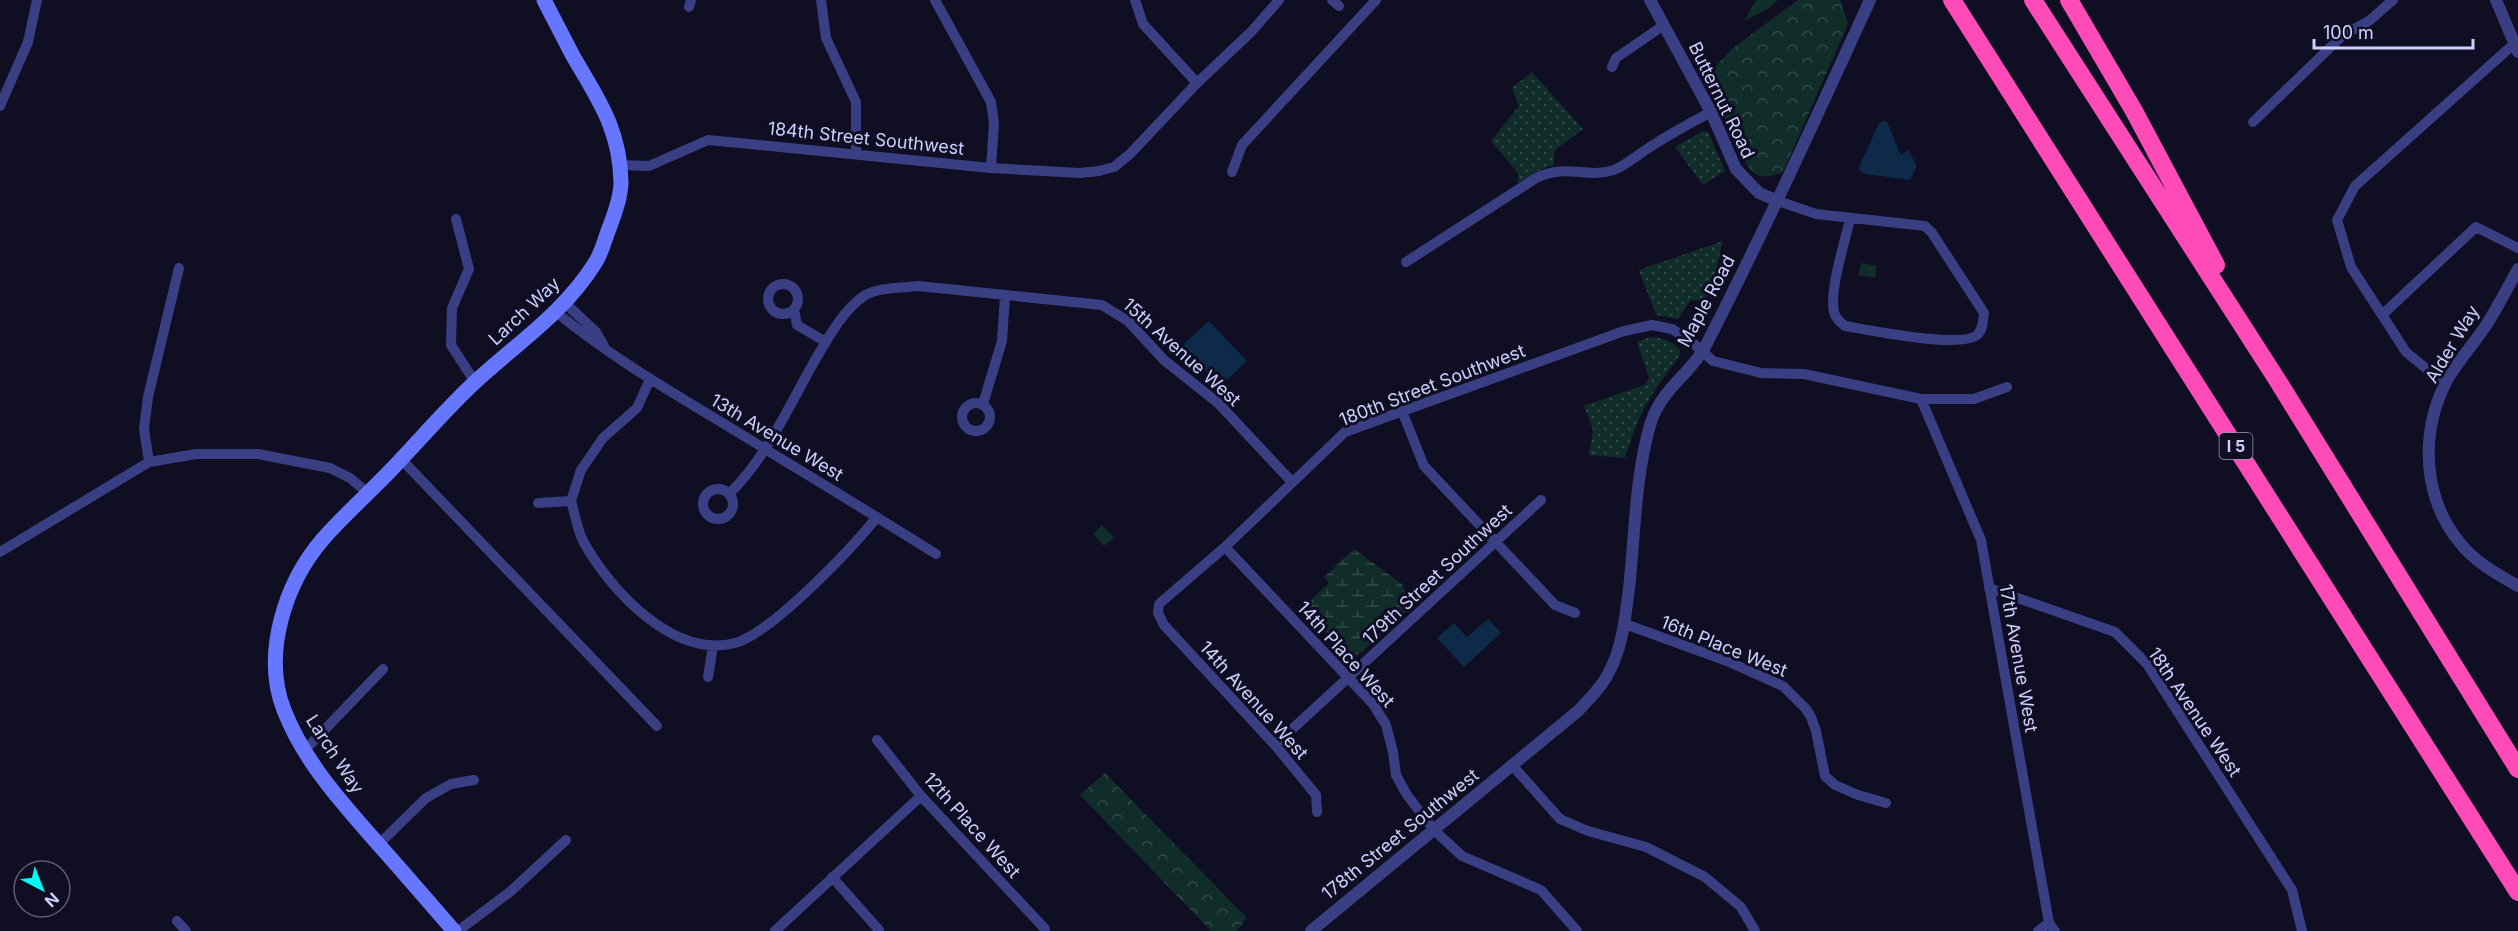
<svg xmlns="http://www.w3.org/2000/svg" width="2518" height="931" viewBox="0 0 2518 931" font-family="Inter,sans-serif">
<style>
.grass{fill:url(#grass-dots)}
.forest{fill:url(#forest-crowns)}
.wetland{fill:url(#wetland-marsh)}
.green{fill:#112d29}
.water{fill:#0d2b49}
.lines{fill:none;stroke-linecap:round;stroke-linejoin:round}
.minor{stroke:#393f82;stroke-width:10}
.tertiary{stroke:#393f82;stroke-width:12}
.secondary{stroke:#6776ff;stroke-width:15}
.motorway{stroke:#ff4bb7;stroke-width:18}
.labels{text-anchor:middle;dominant-baseline:central;stroke-width:6;stroke-linejoin:round;paint-order:stroke}
.shield{fill:#0f0e23;stroke:#9696bd;stroke-width:1.5}
.shield-label{font-size:16px;font-weight:bold;fill:#d0d0ff}
.street-label{font-size:18px;fill:#d0d0ff;stroke:#0f0e23}
</style>
<defs>
<pattern id="grass-dots" width="8" height="8" patternUnits="userSpaceOnUse" patternTransform="scale(1.5)"><rect width="8" height="8" fill="#112d29"/><path d="M2 2h.1M6 6h.1" fill="none" stroke="#334a49" stroke-width="1.8" stroke-linecap="round"/></pattern>
<pattern id="forest-crowns" width="20" height="18" patternUnits="userSpaceOnUse" patternTransform="scale(1.5)"><rect width="20" height="18" fill="#112d29"/><path d="M2 6a3 3 0 1 1 6 0M12 15a3 3 0 1 1 6 0" fill="none" stroke="#334a49"/></pattern>
<pattern id="wetland-marsh" width="20" height="14" patternUnits="userSpaceOnUse" patternTransform="scale(1.5)"><rect width="20" height="14" fill="#112d29"/><path d="M1 5h8M5 5V1M11 12h8M15 12V8" fill="none" stroke="#334a49"/></pattern>
</defs>
<rect width="100%" height="100%" fill="#0f0e23"/>
<!-- grass -->
<path class="grass" d="M1532,72L1583,129L1554,151V165L1542,169L1518,183V173L1491,141L1519,106L1512,88Z
M1703,131L1708,132L1710,136L1725,171L1703,185L1675,147Z
M1723,241L1711,290L1693,326L1688,324L1700,300L1690,301L1678,319L1656,315L1639,270Z
M1650,337C1662,338 1672,340 1680,350L1679,357C1650,395 1639,412 1625,458L1589,455L1593,430L1584,406L1644,385L1649,378L1637,342Z"/>
<!-- forest -->
<path class="forest" d="M1756,0H1778L1768,9L1744,21Z
M1798,0H1840L1848,24L1783,172C1777,174 1768,178 1760,176C1740,171 1715,92 1710,72L1733,48Z
M1105,773L1247,918L1237,931H1211L1080,795Z"/>
<!-- wetland -->
<path class="wetland" d="M1354,549L1402,584L1410,605L1408,610L1363,651L1355,656H1349L1302,608L1329,583L1324,577Z"/>
<!-- green -->
<path class="green" d="M1861,263L1877,266L1875,278L1858,275Z
M1102,525L1114,538L1104,546L1093,534Z"/>
<!-- water -->
<path class="water" d="M1883,121L1887,122L1901,155L1908,150L1917,166L1910,180L1866,174L1860,171L1859,167L1879,123Z
M1209,321L1247,361L1223,384L1178,349Z
M1488,619L1501,633L1464,667L1437,638L1454,623L1467,637Z"/>
<g class="lines">
<!-- minor -->
<path class="minor" d="M821,0L826,38L856,102V154
M935,0L991,102L994,123L991,168
M1135,0L1143,24L1197,83
M1332,0L1339,6
M689,7L691,0
M1612,67L1616,58L1664,25
M0,106L28,42L37,0
M2253,122L2343,35L2369,21L2393,0
M619,165L649,166L708,140L991,168L1080,173L1099,171L1114,167L1130,154L1197,83L1251,32L1279,0
M1232,172L1242,145L1376,0
M1778,201L1816,214L1925,226L1932,233L1984,313C1983,320 1983,330 1977,335C1960,349 1869,330 1845,326C1840,322 1835,318 1834,312C1829,290 1845,242 1850,219
M456,219L469,269L452,308L451,345L475,382
M1406,262L1536,178C1568,163 1584,179 1614,170C1626,165 1639,154 1650,147C1670,134 1690,123 1711,112
M768 299a15 15 0 1 1 30 0a15 15 0 1 1-30 0Z
M565,303L596,332L604,346
M794,309L797,325L826,342
M556,312C608,355 668,390 726,425C796,468 866,510 936,554
M2382,315L2476,227L2518,248
M2445,384L2406,352L2351,267L2337,220L2355,186L2515,43
M1921,399H1974L2007,387
M962 417a14 14 0 1 1 28 0a14 14 0 1 1-28 0Z
M983,404L1002,341L1005,296
M1402,411L1424,466L1555,605L1575,613
M401,459L657,726
M149,462L144,429L148,397L179,268
M703 504a15 15 0 1 1 30 0a15 15 0 1 1-30 0Z
M730,493C766,458 789,406 814,362C827,340 842,311 864,296C878,287 902,288 918,286L1102,305L1128,321L1164,360L1218,403L1292,482
M571,501C575,514 577,529 583,541C610,590 673,659 735,643C772,633 852,548 877,517
M538,503L571,501L581,470L603,438L637,408L650,379
M1225,547L1373,704L1386,725L1393,752L1396,775L1407,795L1434,830L1462,856L1541,890L1577,931
M0,552L149,462L196,454H258L330,468L350,478L369,494
M1989,588L2115,632L2147,664L2292,890L2302,931
M1625,624L1727,661L1783,686L1806,709L1811,717L1816,731L1825,776L1835,785L1858,795L1886,803
M708,677L713,646
M877,740L921,796L1045,929
M1275,745L1541,500
M305,750L383,669
M1512,765L1560,819L1588,831L1646,847L1705,877L1741,907L1755,931
M1317,812L1316,795L1275,745L1164,625L1158,613L1159,604L1225,547L1345,432L1624,331L1652,325L1672,329L1693,343L1713,361L1761,373L1804,374L1921,399L1981,540L2049,923L2055,931
M379,844L426,798L451,784L474,780
M832,877L879,930
M177,921L186,931
M458,931L511,891L566,840
M775,931L921,796
M2038,931L2049,923"/>
<!-- tertiary -->
<path class="tertiary" d="M1650,0L1711,112L1736,169L1759,193L1778,201
M2496,0L2518,52
M2518,269C2508,287 2498,306 2487,324C2474,344 2456,363 2445,384C2420,435 2423,498 2460,543C2475,562 2497,574 2518,586
M1311,931L1578,711C1589,699 1602,687 1609,672C1623,646 1625,617 1629,589C1635,534 1635,475 1651,422C1662,388 1692,373 1706,345C1764,232 1817,116 1870,0"/>
<!-- secondary -->
<path class="secondary" d="M454,931C429,902 404,873 379,845C343,804 304,762 284,710C262,654 285,583 323,539C344,515 369,493 391,470C419,441 444,411 474,383C516,344 564,313 595,263C602,253 605,238 610,226C615,213 621,196 621,182C620,129 598,99 573,56C563,37 554,19 544,0"/>
<!-- motorway -->
<path class="motorway" d="M1952,0L2518,892
M2033,0L2276,378L2518,769
M2069,0L2134,111L2216,265"/>
</g>
<g class="labels">
<!-- shield labels -->
<rect class="shield" x="2219.5" y="433" width="33" height="26" rx="4.5"/>
<g class="shield-label">
<text x="2236" y="446">I 5</text>
</g>
<!-- street labels -->
<g class="street-label">
<text transform="translate(1722 100) rotate(64)">Butternut Road</text>
<text transform="translate(866 138) rotate(6)">184th Street Southwest</text>
<text transform="translate(1706 301) rotate(-62)">Maple Road</text>
<text transform="translate(524 311) rotate(-43)">Larch Way</text>
<text transform="translate(2452 344) rotate(-59)">Alder Way</text>
<text transform="translate(1182 352) rotate(42)">15th Avenue West</text>
<text transform="translate(1432 385) rotate(-21)">180th Street Southwest</text>
<text transform="translate(777 437) rotate(31)">13th Avenue West</text>
<text transform="translate(1437 574) rotate(-43)">179th Street Southwest</text>
<text transform="translate(1724 646) rotate(22)">16th Place West</text>
<text transform="translate(1346 654) rotate(48)">14th Place West</text>
<text transform="translate(2019 658) rotate(80)">17th Avenue West</text>
<text transform="translate(1254 700) rotate(48)">14th Avenue West</text>
<text transform="translate(2195 712) rotate(56)">18th Avenue West</text>
<text transform="translate(335 754) rotate(57)">Larch Way</text>
<text transform="translate(972 825) rotate(48)">12th Place West</text>
<text transform="translate(1400 834) rotate(-39)">178th Street Southwest</text>
</g>
</g>
<!-- north arrow -->
<g transform="translate(42 889) rotate(138)"><circle r="28" fill="#0f0e23" stroke="#5c5c7b" stroke-width="1.5"/>
<path d="M0-4.5L10 22L0 15L-10 22Z" fill="#00fbf6"/>
<text y="-9" font-size="16" font-weight="bold" text-anchor="middle" fill="#d0d0ff">N</text>
</g>
<!-- scale -->
<path d="M2314 39v9h159v-9" fill="none" stroke="#d0d0ff" stroke-width="3"/>
<text x="2323" y="39" font-size="18" fill="#d0d0ff" stroke="#0f0e23" stroke-width="4.5" paint-order="stroke">100 m</text>
</svg>
